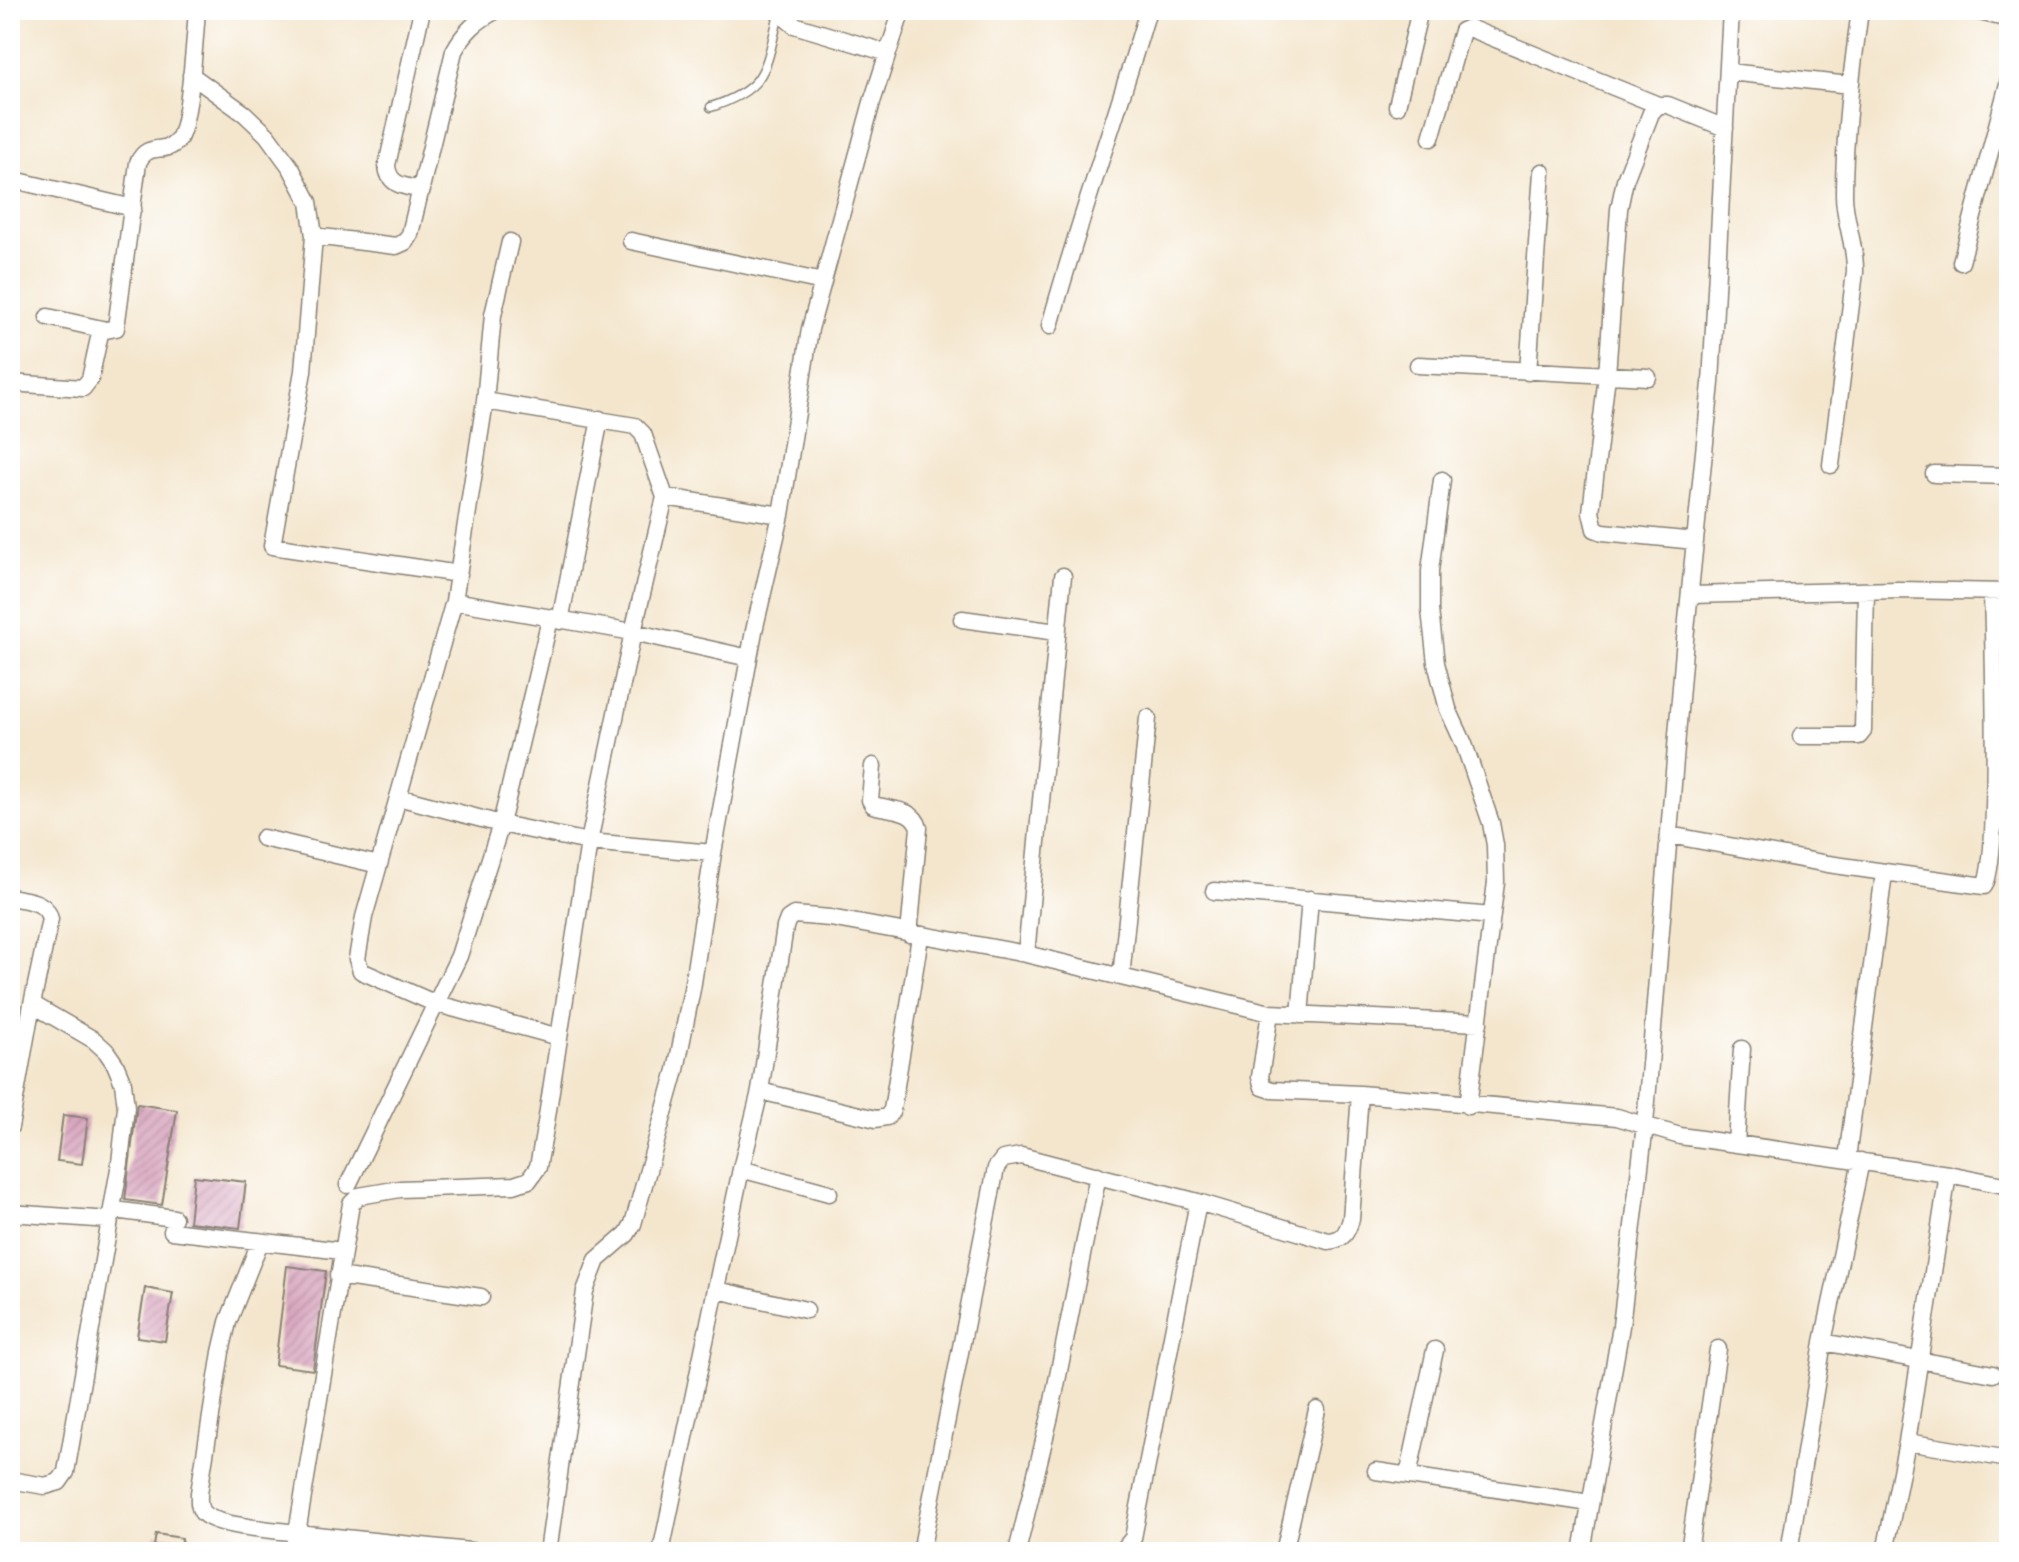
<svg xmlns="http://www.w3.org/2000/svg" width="2019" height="1562" viewBox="0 0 2019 1562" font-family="Mali,sans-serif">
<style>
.building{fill:url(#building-hatch)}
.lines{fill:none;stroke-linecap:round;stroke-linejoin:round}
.service-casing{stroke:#888174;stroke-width:11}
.minor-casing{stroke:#888174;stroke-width:19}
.service{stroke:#fff;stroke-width:8}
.minor{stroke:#fff;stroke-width:16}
</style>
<defs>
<pattern id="building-hatch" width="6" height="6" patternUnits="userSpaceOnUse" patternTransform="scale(2)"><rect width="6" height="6" fill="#d9a7c0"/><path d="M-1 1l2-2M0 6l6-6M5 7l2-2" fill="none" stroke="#ba8fa4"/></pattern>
</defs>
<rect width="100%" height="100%" fill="#fff"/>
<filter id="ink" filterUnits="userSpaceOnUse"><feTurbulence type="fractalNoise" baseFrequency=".0125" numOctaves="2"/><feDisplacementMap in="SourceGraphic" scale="16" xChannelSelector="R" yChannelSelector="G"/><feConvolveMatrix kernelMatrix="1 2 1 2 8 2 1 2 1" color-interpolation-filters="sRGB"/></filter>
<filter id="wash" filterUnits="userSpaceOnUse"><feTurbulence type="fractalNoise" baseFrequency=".006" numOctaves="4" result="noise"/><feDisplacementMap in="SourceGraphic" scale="32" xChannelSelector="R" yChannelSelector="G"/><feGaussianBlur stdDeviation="1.8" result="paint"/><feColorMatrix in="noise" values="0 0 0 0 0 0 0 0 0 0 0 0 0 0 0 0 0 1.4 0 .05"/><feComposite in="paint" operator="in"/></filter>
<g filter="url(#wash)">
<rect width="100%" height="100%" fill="#f4e6cd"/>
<g id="blocks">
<!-- building -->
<path class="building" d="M137,1104L177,1110L162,1205L125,1200Z
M63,1115L88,1118L82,1164L57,1161Z
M194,1176L246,1182L240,1228L189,1222Z
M287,1266L326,1271L313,1370L275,1365Z
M145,1288L173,1293L165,1341L137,1337Z
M156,1534L182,1538L180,1552H153Z"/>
</g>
</g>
<g filter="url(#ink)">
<use href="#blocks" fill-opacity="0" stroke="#888174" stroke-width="2"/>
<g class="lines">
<!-- service casing -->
<g class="service-casing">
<path id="service" d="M711,107C769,88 765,68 779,14"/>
</g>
<!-- minor casing -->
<g class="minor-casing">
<path id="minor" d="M776,10L794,25L888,53
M1971,10L2009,19
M1729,72L1850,85
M191,75L245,114L267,135L291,168L309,202L314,236L303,371L272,546L459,574
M1397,106L1420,10
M1431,138L1462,31L1469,28L1658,105
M10,179L133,208
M422,190C405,186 388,186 387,165L422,10
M314,236L396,246L405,242L410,234L454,51C465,31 477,20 497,10
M631,241L823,282
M1961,262L2009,80
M48,317L106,330L116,328L138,163C148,140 166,156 178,140C190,124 195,34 197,10
M1050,326C1079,219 1117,116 1148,10
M1418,365L1648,377
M1528,372L1542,172
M10,383L83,388L90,379L101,329
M485,401L493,315L510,242
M1831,465L1855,272C1856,245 1844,221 1844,194C1844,132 1852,71 1860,10
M1934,474L2009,476
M1442,480L1430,571V610L1436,663L1448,709L1464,744L1491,823L1495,845L1496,882L1468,1106
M1695,541L1603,532L1595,529L1591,512L1607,375L1619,209L1625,180L1651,113L1658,105H1668L1725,128
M1690,595L1898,590L2009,592
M454,601L364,917L357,959L361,971L434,1003L559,1037
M962,619L1057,632
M560,621L600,419
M749,658L633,632L454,601L485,401L635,426L643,434L665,497L781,515
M1801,736H1859L1863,731L1866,591
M873,766L870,800L873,805C891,810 914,808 919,828L909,934
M398,797L501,824L589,842L633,632L665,497
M1669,835L1828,864L1984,886C2001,861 1993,637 1992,592
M263,838L379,865
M1214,891L1492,916
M10,897C27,901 46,900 50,919L32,1004L10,1127
M1026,954L1063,576
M1121,977L1148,718
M1270,1013L1479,1023
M1300,1015L1310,899
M760,1091L876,1119L887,1117L892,1110L920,937
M1736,1144L1742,1049
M1847,1159L1884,873
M1861,1161L1823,1342L1993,1374
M741,1169L829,1193
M348,1185L459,956L501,824L550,619
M10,1213L110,1220L115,1210L174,1218
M172,1231L342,1251
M260,1242L228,1322L221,1352L199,1493C199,1500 198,1506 202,1512C214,1527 277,1530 297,1533L351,1204L359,1196L400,1189L514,1185L529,1180L538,1167L546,1123L589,842L713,853L754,631L781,515L810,329L872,102L902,10
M338,1276L481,1297
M717,1290L806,1310
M1907,1442L2009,1459
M1376,1471L1590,1503
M1408,1476L1435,1350
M10,1480L45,1486L59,1482L66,1472L120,1163L126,1107L123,1083L115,1064L106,1051L94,1040L32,1004
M292,1552L297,1533L479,1552
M548,1552L585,1291L597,1260L627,1234L633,1224L676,1070L692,989L713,853
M661,1552L741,1169L760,1091L785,927L788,919L794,915L830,918L1026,954L1270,1013L1260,1077L1263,1087L1272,1090L1360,1094L1617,1117L1680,1136L1948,1174L2009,1186
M921,1552L996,1168L1003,1159L1021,1156L1198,1202L1328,1241C1343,1240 1347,1233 1351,1219L1360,1094
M1017,1552L1050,1416L1098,1175
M1117,1552L1124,1549L1133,1538L1198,1202
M1284,1552L1317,1410
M1582,1552L1621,1326L1645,1125L1684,650L1711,383L1731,10
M1689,1552L1718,1349
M1789,1552L1823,1342
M1885,1552L1907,1442L1948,1174"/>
</g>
<!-- service -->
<use href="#service" class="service"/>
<!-- minor -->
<use href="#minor" class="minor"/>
</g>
</g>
<!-- margin -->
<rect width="2019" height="1562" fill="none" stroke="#fff" stroke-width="40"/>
</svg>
